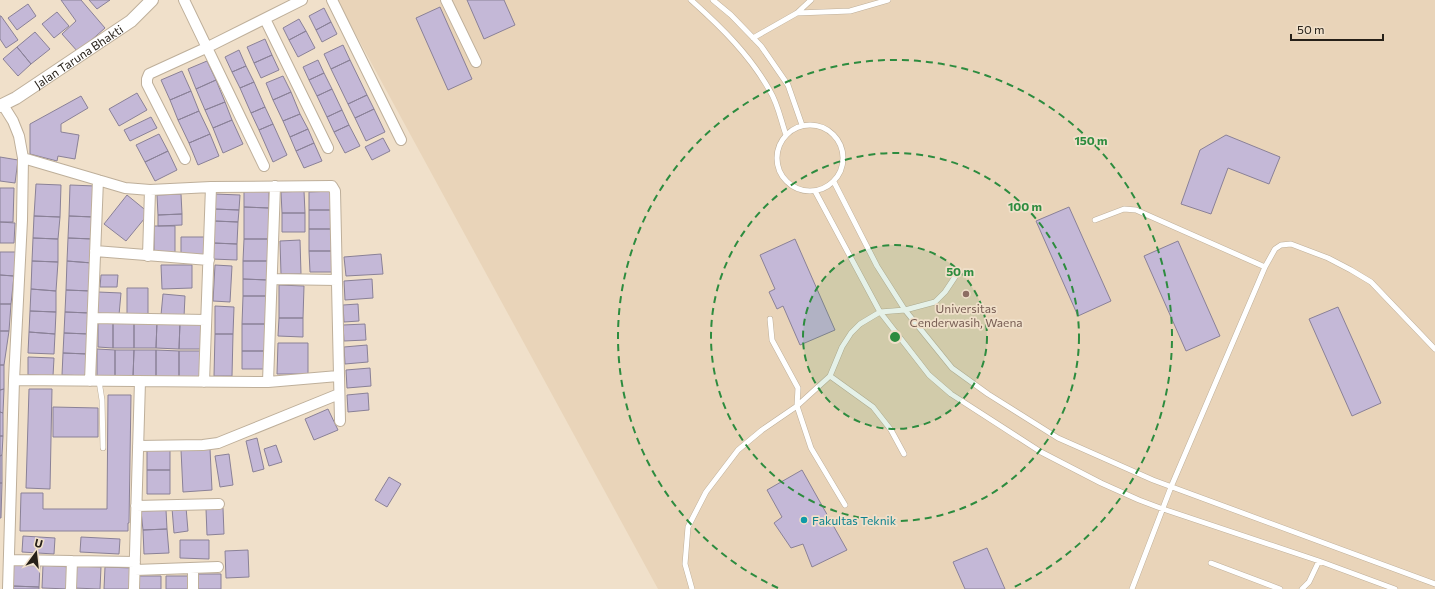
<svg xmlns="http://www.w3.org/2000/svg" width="1435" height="589" viewBox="0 0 1435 589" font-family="Commissioner,sans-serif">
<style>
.built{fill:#e9d4b9}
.building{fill:#c4b8d7;stroke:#8a8197}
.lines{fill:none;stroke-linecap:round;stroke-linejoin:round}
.service-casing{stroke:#beaf9a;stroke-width:6}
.minor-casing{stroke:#beaf9a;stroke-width:12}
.tertiary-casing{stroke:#beaf9a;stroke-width:14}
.service{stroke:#fff;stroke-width:5}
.minor{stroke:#fff;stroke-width:10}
.tertiary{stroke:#fff;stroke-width:12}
.ring{fill:none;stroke:#2d8c3f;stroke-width:2;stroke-dasharray:7 5}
.education-dot{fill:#8d6e63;stroke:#f0e0ca;stroke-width:1.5}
.culture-dot{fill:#0f9aa8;stroke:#f0e0ca;stroke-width:1.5}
.labels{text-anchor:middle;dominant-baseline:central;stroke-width:3.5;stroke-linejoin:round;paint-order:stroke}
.street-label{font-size:12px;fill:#262018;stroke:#f0e0ca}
.education-label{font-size:12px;fill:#785e54;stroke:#f0e0ca}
.culture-label{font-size:12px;fill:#0d838f;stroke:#f0e0ca;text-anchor:start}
.centre{fill:#2d8c3f;stroke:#f0e0ca;stroke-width:2}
.ring-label{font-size:12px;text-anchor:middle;font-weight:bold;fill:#2d8c3f;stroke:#f0e0ca;stroke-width:3.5;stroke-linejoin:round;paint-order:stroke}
</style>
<rect width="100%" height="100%" fill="#f0e0ca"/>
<!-- built -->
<path class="built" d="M337,0H1435V589H658Z"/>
<!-- building -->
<path class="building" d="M61,0H81L105,28L78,52L62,34L76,21Z
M89,0H110L97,9Z
M467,0H504L515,25L484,39Z
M28,4L36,16L17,30L8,18Z
M440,7L472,79L448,90L416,18Z
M324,8L331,22L316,30L309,16Z
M57,12L69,26L54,38L42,24Z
M0,16H1L18,40L6,48L0,39Z
M299,19L306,31L289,40L283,28Z
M331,22L337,34L322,42L316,30Z
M306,31L315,48L298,57L289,40Z
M35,32L50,49L31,64L17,47Z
M265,39L272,55L254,63L247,47Z
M343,45L350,60L331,69L324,54Z
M17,47L31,64L18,76L3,59Z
M239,50L246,66L232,72L225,57Z
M272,55L279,70L261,78L254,63Z
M318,60L324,73L309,80L303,67Z
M350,60L367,95L348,104L331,69Z
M207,61L216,80L196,89L188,69Z
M246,66L254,82L240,88L232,72Z
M182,71L191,91L170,100L161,80Z
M324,73L332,89L317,96L309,80Z
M283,76L291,92L273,100L266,83Z
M216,80L225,102L205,110L196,89Z
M254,82L265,107L251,113L240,88Z
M332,89L342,110L327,117L317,96Z
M191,91L199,111L178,120L170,100Z
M291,92L300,114L283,121L273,100Z
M137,93L147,110L119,126L109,109Z
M367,95L374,109L355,118L348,104Z
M81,96L88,108L61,124V132L79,135L75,159L58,156L57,161L30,154V124Z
M225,102L232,120L213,128L205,110Z
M265,107L273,124L259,130L251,113Z
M374,109L385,132L366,141L355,118Z
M342,110L349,125L334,132L327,117Z
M199,111L210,134L189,143L178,120Z
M300,114L308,129L290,137L283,121Z
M151,117L157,128L130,141L124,130Z
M232,120L243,144L223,153L213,128Z
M273,124L287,155L273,162L259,130Z
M349,125L360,146L345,153L334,132Z
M308,129L314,143L296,151L290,137Z
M159,134L168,151L145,162L136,145Z
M210,134L219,156L198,165L189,143Z
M1226,135L1280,157L1269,184L1228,168L1211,214L1181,204L1200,150Z
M383,138L390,151L372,160L365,147Z
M314,143L322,161L304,168L296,151Z
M168,151L177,170L155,181L145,162Z
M0,157L18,160L15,183L0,181Z
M36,184L61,185L60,217L34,216Z
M70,185L95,186L94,217L69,216Z
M0,188H14L13,222H0Z
M244,191H269V208L244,207Z
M304,191L305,213H282L281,192Z
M332,191L333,210H309V192Z
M181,194L182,214L158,215L157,195Z
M215,194L240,195L239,210L214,209Z
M127,195L149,213L126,241L104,224Z
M244,207L269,208V239H244Z
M1069,207L1111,301L1078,316L1036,221Z
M214,209L239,210L238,222L214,221Z
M309,210H333V229H309Z
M282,213H305V232H282Z
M182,214V225L158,226V215Z
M34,216L60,217L58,239L33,238Z
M69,216L94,217L93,239L68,238Z
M214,221L238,222L237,244L213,243Z
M0,222L15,223L14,243H0Z
M154,226H175V254L154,255Z
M309,229H333V251H309Z
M181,237H207V256H181Z
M33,238L58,239V262L32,261Z
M68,238L93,239L92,263L67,261Z
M244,239H269L268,261H243Z
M795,239L835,330L800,345L783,306L777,309L769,292L775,289L760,255Z
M300,240L301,274H281L280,241Z
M1178,241L1220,336L1186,351L1144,256Z
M213,243L237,244V260L212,259Z
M309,251H333V272H310Z
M0,252H18L14,276L0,275Z
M381,254L383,274L346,276L344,257Z
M32,261L58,262L56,291L31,289Z
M67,261L92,263L91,291L66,290Z
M243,261H268V280L243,279Z
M161,265H192V288L162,289Z
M215,265L232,266L230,302L213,301Z
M0,275L14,276L11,304H0Z
M101,275H118L117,287H100Z
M243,279L268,280V296H243Z
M372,279L373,298L345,300L344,281Z
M279,285L304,286L303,318H279Z
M127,288H148V315H127Z
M31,289L56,291V312L30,311Z
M66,290L91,291L90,313L65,312Z
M98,292L121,293L119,315L96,313Z
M163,294L185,296L184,317L161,315Z
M243,296H268L267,324H242Z
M0,304H11L9,331H0Z
M358,304L359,321L344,322L343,305Z
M215,306L234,307L233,334H215Z
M1338,307L1381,403L1352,416L1309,319Z
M30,311L56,312L55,334L29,332Z
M65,312L90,313L89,334L64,333Z
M279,318H303V337L278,336Z
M98,320L113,321V348L98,347Z
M113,321H134V348H113Z
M134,321H157L156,348H134Z
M157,321L180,322L179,349L156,348Z
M180,322H202L201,349H179Z
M242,324H267V351H242Z
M365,324L366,340L344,341L343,325Z
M0,331H9L4,365H0Z
M29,332L55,334L54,354L28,353Z
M64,333L89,334L88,354L63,353Z
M215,334H233L232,376H214Z
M278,343H308V374H277Z
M367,345L368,362L345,364L344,347Z
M97,349L115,350V377L97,376Z
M115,350H134L133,377H115Z
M134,350H156V378L133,377Z
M156,350L179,351V378H156Z
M179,351H201V378H179Z
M242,351H267V369H242Z
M63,353L88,354L87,376L62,375Z
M28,357L54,358L53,376L28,375Z
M0,365H4V389L0,390Z
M370,368L371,386L347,388L346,370Z
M4,389L3,413L0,412V390Z
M29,389H52L50,489L26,488Z
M368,393L369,410L348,412L347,395Z
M108,395H131L129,523H128V531H20L21,493H43V509H107Z
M53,407L98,408V437H53Z
M328,409L338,430L314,440L305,419Z
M0,412L3,413V436H0Z
M0,436H3L2,455L0,456Z
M257,438L264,469L253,472L246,441Z
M276,445L282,462L269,466L264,449Z
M210,449L212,490L183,492L181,450Z
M147,450H170V470H147Z
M229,454L233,485L220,487L215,456Z
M2,455V483H0V456Z
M147,470H170V494H147Z
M802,470L847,550L812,567L803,544L791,548L774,523L782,517L767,490Z
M389,477L401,484L387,507L375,500Z
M0,483H2L1,518H0Z
M186,507L188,531L174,533L172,508Z
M223,508L224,534L207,535L206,509Z
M166,510L167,529L143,530L141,511Z
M167,529L169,553L144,554L143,530Z
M23,536L55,538L54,554L22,552Z
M81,537L120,539L119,554L80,552Z
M180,540H209V559L180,558Z
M987,548L1005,589H965L953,562Z
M248,550L249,577L226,578L225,551Z
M13,564L40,565L39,587L12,586Z
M43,565L70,567L69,589L42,588Z
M74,566L101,567L100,589L73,588Z
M105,567L132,568L131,589H104Z
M197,574H221V589H197Z
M138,576H161V589H138Z
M166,576H189V589H166Z
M12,586L39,587V589H12Z"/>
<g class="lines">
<!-- service casing -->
<g class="service-casing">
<path id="service" d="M691,0C721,27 750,55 770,91C778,104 781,121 786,135
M713,0L731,15L761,46L788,85L802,125
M797,13L850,11L888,0
M753,38L797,13L811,0
M777 158a33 33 0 1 1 66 0a33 33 0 1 1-66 0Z
M834,182L877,266L905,310L952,368L988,394L1058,438L1153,480L1435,584
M815,191L880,312L929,375L951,394L1041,452L1101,483L1139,500L1163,509L1319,561L1395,589
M1095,220L1124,209L1136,210L1265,267
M770,319L772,340L798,388L797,406L811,448L845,505
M830,376L873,407L891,430L904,454
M99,381L102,400L103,448
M1211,563L1280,589
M692,589L685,564L688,527L706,492L738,450L762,430L797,406L830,376L842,347L851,333L860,324L880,312L905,310L935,302L945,292L959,271
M1132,589L1171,487L1265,267L1275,249L1281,245L1291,244L1328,258L1351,270L1371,282L1435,349
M1302,589L1309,582L1319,561"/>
</g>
<!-- minor casing -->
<g class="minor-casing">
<path id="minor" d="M184,0L264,166
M332,0L401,140
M446,0L476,62
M265,19L328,148
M3,105L13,121L19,136L23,158L22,220L14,380L8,589
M23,158L125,188L150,190L211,187L332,186L335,191L340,421
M185,159L147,84V79L149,74L208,47L302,0
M95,251L209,260
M148,256L150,190
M272,279L337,280
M93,318L206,320
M14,380L268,382L338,376
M90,381L98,180
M204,382L211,187
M268,382L275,186
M138,446L203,445L218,443L339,394
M136,506L219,504
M9,560L135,562
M135,570L218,567
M71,589L72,561
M134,589L140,381
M193,589V568"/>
</g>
<!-- tertiary casing -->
<g class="tertiary-casing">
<g id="tertiary">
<path id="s1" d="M0,106L16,98L131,21L152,0"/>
</g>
</g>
<!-- service -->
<use href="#service" class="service"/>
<!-- minor -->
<use href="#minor" class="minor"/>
<!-- tertiary -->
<use href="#tertiary" class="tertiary"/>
</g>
<!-- distance rings -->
<circle cx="895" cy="337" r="92" fill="#2d8c3f" fill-opacity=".12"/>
<g class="ring">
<circle cx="895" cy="337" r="92"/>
<circle cx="895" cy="337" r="184"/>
<path d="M778 588A277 277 0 1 1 1012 588"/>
</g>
<!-- markers -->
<circle class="education-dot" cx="966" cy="294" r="4"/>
<circle class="culture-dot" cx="804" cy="520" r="4"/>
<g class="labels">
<!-- street labels -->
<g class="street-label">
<text stroke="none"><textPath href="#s1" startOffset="93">Jalan Taruna Bhakti</textPath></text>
</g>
<!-- education labels -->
<g class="education-label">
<text x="966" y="308">Universitas<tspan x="966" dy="14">Cenderwasih, Waena</tspan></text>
</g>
<!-- culture labels -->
<g class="culture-label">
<text x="812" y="520">Fakultas Teknik</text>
</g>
</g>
<circle cx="895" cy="337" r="6" class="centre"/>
<g class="ring-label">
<text x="1091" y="145">150 m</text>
<text x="1025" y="211">100 m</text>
<text x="960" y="276">50 m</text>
</g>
<!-- north arrow -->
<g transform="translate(36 553) rotate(15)" stroke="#f0e0ca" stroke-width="3" paint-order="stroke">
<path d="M0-3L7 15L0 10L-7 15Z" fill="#262018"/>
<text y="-6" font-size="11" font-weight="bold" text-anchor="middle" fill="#262018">U</text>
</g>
<!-- scale -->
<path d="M1291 34v6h92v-6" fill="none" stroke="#262018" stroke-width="2"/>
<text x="1297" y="34" font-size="12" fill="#262018" stroke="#f0e0ca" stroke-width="3" paint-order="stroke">50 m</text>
</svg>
